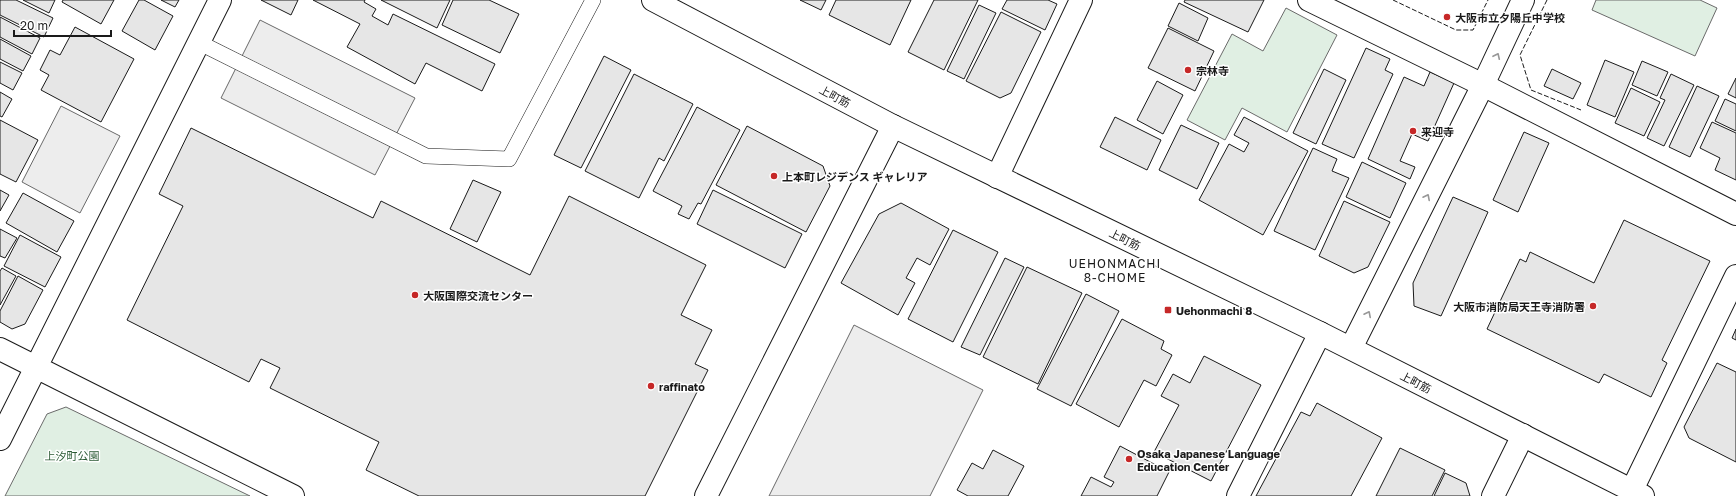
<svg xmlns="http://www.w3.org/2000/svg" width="1736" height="496" viewBox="0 0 1736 496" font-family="'Golos Text','Noto Sans JP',sans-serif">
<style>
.green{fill:#e0efe3;stroke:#6a6a6a}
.parking{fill:#ededed;stroke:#6a6a6a}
.building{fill:#e6e6e6;stroke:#1a1a1a}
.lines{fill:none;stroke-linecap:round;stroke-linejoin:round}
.lane-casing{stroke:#1a1a1a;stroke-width:16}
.street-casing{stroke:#1a1a1a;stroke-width:24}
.secondary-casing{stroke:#1a1a1a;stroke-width:24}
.primary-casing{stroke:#1a1a1a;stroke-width:24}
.lane{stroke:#fff;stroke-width:15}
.street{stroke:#fff;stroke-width:22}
.secondary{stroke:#fff;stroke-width:22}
.primary{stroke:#fff;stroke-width:22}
.fence{stroke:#1a1a1a;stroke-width:1;stroke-dasharray:5 2;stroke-linecap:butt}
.oneway{stroke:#989898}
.poi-dot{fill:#c62828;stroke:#fff;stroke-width:1.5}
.labels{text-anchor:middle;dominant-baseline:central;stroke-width:3;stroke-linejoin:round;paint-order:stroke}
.poi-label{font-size:11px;font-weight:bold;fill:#1a1a1a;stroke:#fff;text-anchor:start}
.street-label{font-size:11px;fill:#1a1a1a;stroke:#fff}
.park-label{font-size:11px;fill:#2b5a34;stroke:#fff}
.neighbourhood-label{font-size:12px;letter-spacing:1px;fill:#1a1a1a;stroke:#fff}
</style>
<rect width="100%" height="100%" fill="#fff"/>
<!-- green -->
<path class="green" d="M1596,0H1700L1717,8L1695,56L1592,10Z
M1286,8L1337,35L1287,132L1242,108L1225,140L1187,120L1232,34L1263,51Z
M66,407L250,496H5L47,414Z"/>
<!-- parking -->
<path class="parking" d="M260,20L415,98L375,175L221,98Z
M61,106L120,136L80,213L22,182Z
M854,325L983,390L930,496H769Z"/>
<!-- building -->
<path class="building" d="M0,0H16L53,18L44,37L0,15Z
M23,0H55L49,13Z
M63,0H114L101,24L62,2Z
M139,0H144L173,16L155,50L122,31Z
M161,0H179L175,7Z
M261,0H298L291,15Z
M313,0H365L364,2L376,9L372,16L388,25L393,14L495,64L482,91L426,63L415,84L347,47L360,24Z
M381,0H450L437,28Z
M453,0H489L519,14L500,53L442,25Z
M800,0H826L821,10Z
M836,0H911L890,45L829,15Z
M934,0H978L944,70L908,52Z
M1007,0H1048L1057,4L1045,30L1002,9Z
M1185,0H1264L1248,32L1184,2Z
M1179,3L1208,18L1198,41L1168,26Z
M979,5L996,13L964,79L947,71Z
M1001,12L1041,32L1011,93L1000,98L966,81Z
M0,17L40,38L32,54L0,37Z
M75,27L134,59L101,122L41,90L49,75L40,70L50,50L60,55Z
M1168,28L1214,51L1195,91L1148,68Z
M0,39L31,56L23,71L0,59Z
M1366,48L1390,59L1385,70L1393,74L1354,158L1322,144Z
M604,56L631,70L581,168L554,155Z
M1605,60L1634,72L1615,117L1587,105Z
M1642,61L1668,72L1657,96L1632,85Z
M0,62L22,73L13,90L0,83Z
M1324,69L1346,80L1316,144L1293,133Z
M1552,69L1581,83L1573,99L1544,86Z
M1430,72L1454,83L1428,141L1412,134L1400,161L1415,167L1410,179L1368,159L1404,77L1424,86Z
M634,74L693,104L664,161L659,158L639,198L585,171Z
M1671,74L1694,85L1664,146L1647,138L1665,100L1660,98Z
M1736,78V98L1728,94Z
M1157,81L1183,95L1163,134L1137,120Z
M1697,86L1719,96L1690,157L1669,147Z
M1631,88L1660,102L1644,136L1615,123Z
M0,92L12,99L2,117L0,116Z
M1725,99L1736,104V131L1715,121Z
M697,107L740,130L701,204L698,203L689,219L678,214L682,206L653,191Z
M1115,117L1161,140L1147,170L1100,147Z
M1244,117L1308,151L1263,235L1199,200L1229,144L1244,152L1249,143L1234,135Z
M0,120L38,140L16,182L0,174Z
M1712,122L1736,133V180L1715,170L1720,158L1700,148Z
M1181,125L1219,143L1197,189L1159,170Z
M747,126L823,166L830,186L806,232L716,185Z
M191,128L373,218L381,201L530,275L569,196L706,265L681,315L712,330L695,364L708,370L645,496H419L366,470L379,442L270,388L280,368L261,359L249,382L127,320L183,206L159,194Z
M1524,132L1549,143L1518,212L1493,200Z
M1313,148L1337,159L1332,171L1349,178L1315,250L1274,231Z
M1362,162L1406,183L1390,218L1346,197Z
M473,180L501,192L477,242L450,229Z
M0,190L9,195L0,211Z
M713,190L802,234L785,268L697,224Z
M23,193L74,221L57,252L6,223Z
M1453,197L1488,212L1441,316L1414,306L1413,283Z
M1344,201L1390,222L1368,267L1354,273L1319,256Z
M901,203L949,229L930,265L917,258L906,278L915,283L898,315L841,283L879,214Z
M1624,220L1710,261L1662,360L1667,363L1651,397L1604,374L1599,383L1487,329L1520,259L1526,262L1530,252L1594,283Z
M0,229L17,238L5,258L0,256Z
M953,230L998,252L953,342L908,319Z
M20,235L61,257L45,287L4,266Z
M1005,258L1024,267L980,355L961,347Z
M1027,267L1082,293L1038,384L983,357Z
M2,268L16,276L0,305V271Z
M18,276L43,290L25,324L12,329L0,322V311Z
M1086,294L1119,311L1071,406L1037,389Z
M1122,319L1164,341L1161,349L1172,355L1156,386L1144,380L1119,427L1076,404Z
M1736,329V340L1732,338Z
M1204,356L1261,385L1211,481L1154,452L1179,405L1161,396L1173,374L1190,383Z
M1717,363L1736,372V462L1689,438L1684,427Z
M1317,403L1382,438L1351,496H1256L1301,412L1310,416Z
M1120,446L1169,472L1157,496H1081L1091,477L1111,487L1114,482L1104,477Z
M1400,448L1445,470L1432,496H1376Z
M993,450L1024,466L1008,496H968L957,490L972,463L983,469Z
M1445,473L1466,483L1470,496H1434Z"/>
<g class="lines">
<!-- lane casing -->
<g class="lane-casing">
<path id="lane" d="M198,42L426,156L509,159L593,0"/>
</g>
<!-- street casing -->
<g class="street-casing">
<path id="street" d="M1351,348L1483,85L1523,0
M1632,490L1736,276"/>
</g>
<!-- secondary casing -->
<g class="secondary-casing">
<path id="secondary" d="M1309,0L1483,85L1736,214
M997,177L1081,0
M0,349L293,496
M0,439L220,0
M706,496L893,126
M1238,496L1320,333
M1493,496L1523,435"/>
</g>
<!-- primary casing -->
<g class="primary-casing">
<path id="primary" d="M653,0L893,126L1320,333L1643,496"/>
</g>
<!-- lane -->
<use href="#lane" class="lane"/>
<!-- street -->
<use href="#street" class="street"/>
<!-- secondary -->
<use href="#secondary" class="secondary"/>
<!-- primary -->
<use href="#primary" class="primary"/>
<!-- fence -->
<path class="fence" d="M1393,0L1456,30H1473L1488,0
M1547,0L1520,55L1531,90L1581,110"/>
</g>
<!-- one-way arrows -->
<defs><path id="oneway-chevron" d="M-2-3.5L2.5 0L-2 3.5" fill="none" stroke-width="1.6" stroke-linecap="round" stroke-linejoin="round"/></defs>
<g class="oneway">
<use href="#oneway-chevron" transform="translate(1497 56) rotate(-65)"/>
<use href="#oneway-chevron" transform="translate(1427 197) rotate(-63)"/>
<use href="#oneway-chevron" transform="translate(1368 314) rotate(-63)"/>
</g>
<!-- markers -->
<g class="poi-dot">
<circle cx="1447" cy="17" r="4"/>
<circle cx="1188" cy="70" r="4"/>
<circle cx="1413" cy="131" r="4"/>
<circle cx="774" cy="176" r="4"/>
<circle cx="415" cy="295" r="4"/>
<circle cx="1593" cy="306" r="4"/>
<rect x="1164" y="306" width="8" height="8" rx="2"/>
<circle cx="651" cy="386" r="4"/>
<circle cx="1129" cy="459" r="4"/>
</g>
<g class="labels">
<!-- poi labels -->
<g class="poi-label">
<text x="1455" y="17">大阪市立夕陽丘中学校</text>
<text x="1196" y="70">宗林寺</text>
<text x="1421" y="131">来迎寺</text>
<text x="782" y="176">上本町レジデンス ギャレリア</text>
<text x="423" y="295">大阪国際交流センター</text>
<text x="1585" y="306" text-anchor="end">大阪市消防局天王寺消防署</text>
<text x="1176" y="310">Uehonmachi 8</text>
<text x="659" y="386">raffinato</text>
<text x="1137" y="453">Osaka Japanese Language<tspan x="1137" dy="13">Education Center</tspan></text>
</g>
<!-- street labels -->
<g class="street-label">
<text transform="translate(835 96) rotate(28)">上町筋</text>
<text transform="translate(1125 239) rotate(26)">上町筋</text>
<text transform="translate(1416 382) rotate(27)">上町筋</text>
</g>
<!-- park labels -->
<g class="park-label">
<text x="72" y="455">上汐町公園</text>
</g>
<!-- neighbourhood labels -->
<g class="neighbourhood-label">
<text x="1115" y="263">UEHONMACHI<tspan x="1115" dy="14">8-CHOME</tspan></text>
</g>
</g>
<!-- scale -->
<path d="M14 30v6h97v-6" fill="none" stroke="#1a1a1a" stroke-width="2"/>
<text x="20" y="30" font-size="12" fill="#1a1a1a" stroke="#ffffff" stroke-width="3" paint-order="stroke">20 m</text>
</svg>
